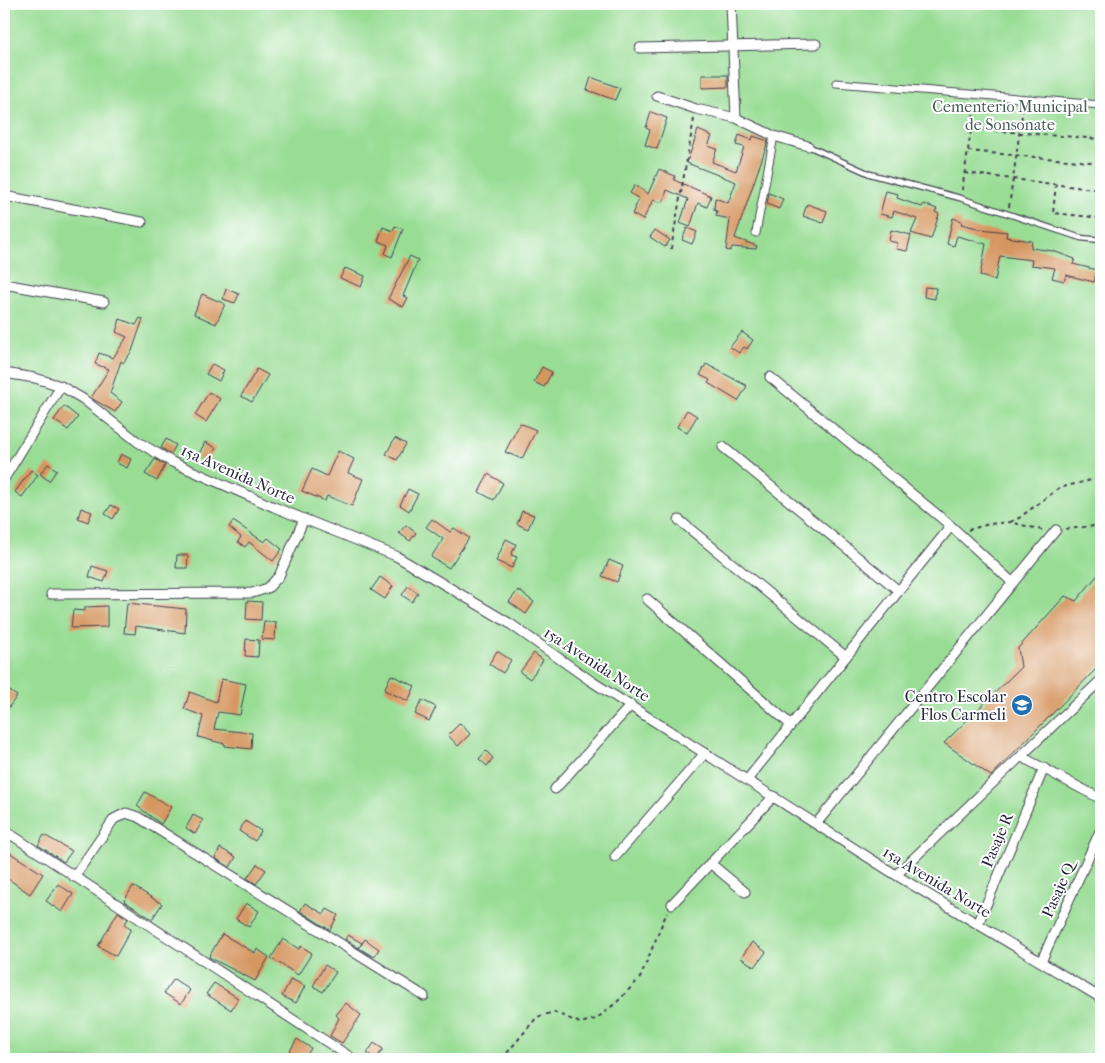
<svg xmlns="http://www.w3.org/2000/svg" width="1105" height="1063" viewBox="0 0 1105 1063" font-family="'IM FELL French Canon',serif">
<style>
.green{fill:#99dd95;stroke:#5e8068}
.building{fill:#d69661}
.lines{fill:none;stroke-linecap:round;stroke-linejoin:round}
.service-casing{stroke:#413f50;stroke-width:7}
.pedestrian-casing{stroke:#413f50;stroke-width:9}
.minor-casing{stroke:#413f50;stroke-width:11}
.path{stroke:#413f50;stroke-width:2;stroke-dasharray:4 4;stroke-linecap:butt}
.service{stroke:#fff;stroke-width:4.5}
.pedestrian{stroke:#fff;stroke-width:7}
.minor{stroke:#fff;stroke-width:9}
.labels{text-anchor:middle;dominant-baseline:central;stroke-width:4;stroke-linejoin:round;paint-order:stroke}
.park-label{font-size:16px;fill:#465a56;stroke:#fff}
.street-label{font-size:16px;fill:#22223b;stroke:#fff}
.poi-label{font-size:16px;fill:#22223b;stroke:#fff;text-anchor:end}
</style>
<rect width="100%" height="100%" fill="#fff"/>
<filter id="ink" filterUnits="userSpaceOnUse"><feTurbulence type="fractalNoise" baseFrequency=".02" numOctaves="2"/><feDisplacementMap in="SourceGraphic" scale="10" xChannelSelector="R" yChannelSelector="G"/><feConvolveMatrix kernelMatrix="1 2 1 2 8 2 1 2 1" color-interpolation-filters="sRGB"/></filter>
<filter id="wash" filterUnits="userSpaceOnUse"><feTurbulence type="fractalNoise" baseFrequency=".0096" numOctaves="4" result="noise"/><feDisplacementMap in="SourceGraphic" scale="20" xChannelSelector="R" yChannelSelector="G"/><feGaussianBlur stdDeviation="1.12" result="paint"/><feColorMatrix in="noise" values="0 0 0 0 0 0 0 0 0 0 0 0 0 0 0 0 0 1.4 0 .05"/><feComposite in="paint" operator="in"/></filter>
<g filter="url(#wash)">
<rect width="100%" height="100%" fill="#eee4c7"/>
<!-- green -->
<path class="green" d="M4,4H1101V1059H4Z"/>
<g id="blocks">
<!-- building -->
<path class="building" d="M702,75H728V87L702,88Z
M591,77L620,88L615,100L587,90Z
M651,112L667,118L657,149L645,145L650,130L646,128Z
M698,130L712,136L708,146L717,149L712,162L736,171L744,147L736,145L739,135L752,140L753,136L768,141L735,238L757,246L756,249L732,247L730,251L726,250L730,219L716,216L717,211L714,210L715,198L728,203L736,182L687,163Z
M659,169L675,176L674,180L711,196L707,207L698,203L690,227L680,223L688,199L667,190L663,203L653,200L643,220L632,214L639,199L630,193L635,185L648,194Z
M886,191L898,194L897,198L922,207L924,204L937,209L935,212L939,214L931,239L911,233L917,219L894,211L892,217L880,214Z
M769,193L783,199L779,209L767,204Z
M807,204L827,211L823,223L803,216Z
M953,218L962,221L961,224L981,229L1007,232L1006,237L1032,241L1031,248L1053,251L1075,259L1073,264L1097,270L1094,282L1066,275L1064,281L1052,278L1055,268L1031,265L1032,260L1000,256L995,280L980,276L986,244L957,236L954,246L947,244Z
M395,226L403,229L392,257L385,254L388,245L378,241L383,227L393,231Z
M687,228L697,232L692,244L682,240Z
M655,230L670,240L665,247L650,237Z
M891,230L911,235L907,251L896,249L898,243L889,241Z
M410,256L418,260L403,296L408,298L403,307L388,299Z
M345,268L365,276L361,287L340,278Z
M925,287L936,288L935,299L924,297Z
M226,289L239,294L235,303L223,299Z
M202,294L225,304L216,324L194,314Z
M140,318L143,319L132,351L123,363L121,361L110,393L122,402L115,412L91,398L109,369L95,364L99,353L113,358L127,337L116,332L120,319L136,325Z
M742,332L753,340L747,349L744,347L739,353L730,347Z
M212,364L224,370L219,381L206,374Z
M706,364L747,386L738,401L708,383L710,380L700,375Z
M542,367L552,372L544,387L534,382Z
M257,369L268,375L252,402L241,396Z
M209,392L220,399L206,422L195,415Z
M64,406L78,417L68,430L54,420Z
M687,410L697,416L687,433L677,427Z
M520,423L536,430L522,459L505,452Z
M395,438L406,444L397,460L386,454Z
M166,439L176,445L171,454L161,448Z
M205,442L216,448L207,464L197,458Z
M338,451L354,459L348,473L363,479L352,506L327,496L325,501L302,491L312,469L327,476Z
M121,454L131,459L127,468L117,463Z
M155,459L165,465L157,481L145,474Z
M48,464L57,470L49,481L40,474Z
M31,470L38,475L22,497L15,492Z
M488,474L503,483L494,500L479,492Z
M408,489L418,494L409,511L400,505Z
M111,505L119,509L113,519L105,514Z
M81,508L92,512L88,522L78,518Z
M522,511L534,515L528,529L517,524Z
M432,519L450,532L454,528L469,538L449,568L431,557L443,539L426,527Z
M233,521L264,542L268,538L282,549L273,561L249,542L245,547L238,542L241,537L229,527Z
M406,525L416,533L410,541L399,533Z
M506,539L516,544L511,555L517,557L512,568L496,561Z
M177,555H188L187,568H176Z
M609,560L623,566L617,582L602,576Z
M92,566L108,571L104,582L89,577Z
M1101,571V664L991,776L944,743L1021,667L1018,648L1065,596L1076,601Z
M380,577L393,586L385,599L371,590Z
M408,586L418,593L412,602L402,595Z
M518,590L534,602L526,614L509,602Z
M247,601L262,602L261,620L246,619Z
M127,603L186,609L185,633L136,626L135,634L124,633Z
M107,606V627L71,628L73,610L85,611V607Z
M264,621L276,622L275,640L262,639Z
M246,639L259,640L258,657L245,656Z
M497,651L511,660L503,673L489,664Z
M534,653L543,660L530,679L520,672Z
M391,675L415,686L408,701L384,690Z
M221,679L246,684L240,715L218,712L214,729L252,733L251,749L225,746V744L198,737L203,716L184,709L190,692L216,702Z
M4,687L17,696L4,714Z
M422,700L436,707L429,721L415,714Z
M460,723L470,734L458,746L448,735Z
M486,751L493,758L487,766L479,759Z
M145,792L171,807L161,824L137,806Z
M193,815L203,820L195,834L186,828Z
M245,821L261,831L255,841L239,831Z
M44,835L72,851L64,862L38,845Z
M220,848L236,857L230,867L215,858Z
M4,849L43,874L30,894L4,876Z
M257,864L266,870L256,884L247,878Z
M58,884L73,894L62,912L46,901Z
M133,886L162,904L152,919L124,901Z
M246,903L259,911L249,927L236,919Z
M305,903L324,914L327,909L338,915L330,930L300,911Z
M118,912L128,919L124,925L131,929L116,956L98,946Z
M222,934L255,953L257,949L269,957L255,981L209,957Z
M348,935L362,943L359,948L345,939Z
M283,939L299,949L301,946L312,953L298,975L271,958Z
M365,939L379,949L374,957L359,948Z
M752,942L766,952L755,967L741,958Z
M325,965L336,972L323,992L313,986Z
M174,979L190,990L181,1004L164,993Z
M291,979L305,986L296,1003L282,996Z
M214,983L238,998L231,1010L206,994Z
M346,1003L361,1015L342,1043L330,1036L339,1018L336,1015Z
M297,1039L311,1048L305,1059H285Z
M374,1043L383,1049L376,1059L367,1053Z"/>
</g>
</g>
<g filter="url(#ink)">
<use href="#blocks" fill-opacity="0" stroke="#413f50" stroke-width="1"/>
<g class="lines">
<!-- service casing -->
<g class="service-casing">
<path id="service" d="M808,146L870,174L960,198L1081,238L1101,240"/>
</g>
<!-- pedestrian casing -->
<g class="pedestrian-casing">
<path id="pedestrian" d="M836,83L1101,105
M756,233L774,136"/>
</g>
<!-- minor casing -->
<g class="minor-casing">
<path id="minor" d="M731,4L736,118
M640,48L816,44
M657,96L696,109L736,118L774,136L808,146
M4,196L142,222
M4,284L104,302
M4,373L35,378L61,386L83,399L138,442L172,462L274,507L396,556L509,623L591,681L896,875L1101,998
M770,377L951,526L1013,583
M723,447L899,591
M4,479L61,386
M679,520L846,657
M51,594L252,593L268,588L279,576L304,519
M647,599L791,725
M1022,757L1101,799
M747,780L951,526
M555,789L631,705
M816,824L1056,530
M4,830L353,1059
M615,857L705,753
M710,863L745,892
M896,875L1101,680
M74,877L114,819L126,813L138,817L424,996
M672,904L774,796
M978,924L1044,768
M1041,962L1101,829"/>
</g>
<!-- path -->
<path class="path" d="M971,129L1101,139
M968,151L1101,163
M965,173L1101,190
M1056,184L1053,213L1101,218
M962,190L975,104
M1009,207L1023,108
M671,249L694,119
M1010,522L1019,518L1059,488L1099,478L1101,474
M1066,529L1094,526L1101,528
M968,530L989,524L1010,522L1042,530
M502,1059L537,1017L554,1012L580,1023L596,1019L617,1002L640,978L667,912"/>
<!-- service -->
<use href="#service" class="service"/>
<!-- pedestrian -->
<use href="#pedestrian" class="pedestrian"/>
<!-- minor -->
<use href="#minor" class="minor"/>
</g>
</g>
<!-- icons -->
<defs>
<g id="school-disc" transform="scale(1.125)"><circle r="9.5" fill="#1f6fb2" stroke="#fff"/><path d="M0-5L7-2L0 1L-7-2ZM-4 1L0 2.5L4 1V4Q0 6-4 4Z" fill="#fff"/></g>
</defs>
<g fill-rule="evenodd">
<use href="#school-disc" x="1022" y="705"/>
</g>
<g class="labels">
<!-- park labels -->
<g class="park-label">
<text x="1010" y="106">Cementerio Municipal<tspan x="1010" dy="18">de Sonsonate</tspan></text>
</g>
<!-- street labels -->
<g class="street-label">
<text transform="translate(238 474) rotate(24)">15a Avenida Norte</text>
<text transform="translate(597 664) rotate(33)">15a Avenida Norte</text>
<text transform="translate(997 840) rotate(-67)">Pasaje R</text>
<text transform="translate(937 882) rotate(31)">15a Avenida Norte</text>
<text transform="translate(1058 890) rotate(-66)">Pasaje Q</text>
</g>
<!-- poi labels -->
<g class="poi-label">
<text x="1006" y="696">Centro Escolar<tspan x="1006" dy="18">Flos Carmeli</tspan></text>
</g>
</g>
<!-- margin -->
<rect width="1105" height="1063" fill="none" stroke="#fff" stroke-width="20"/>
</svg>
